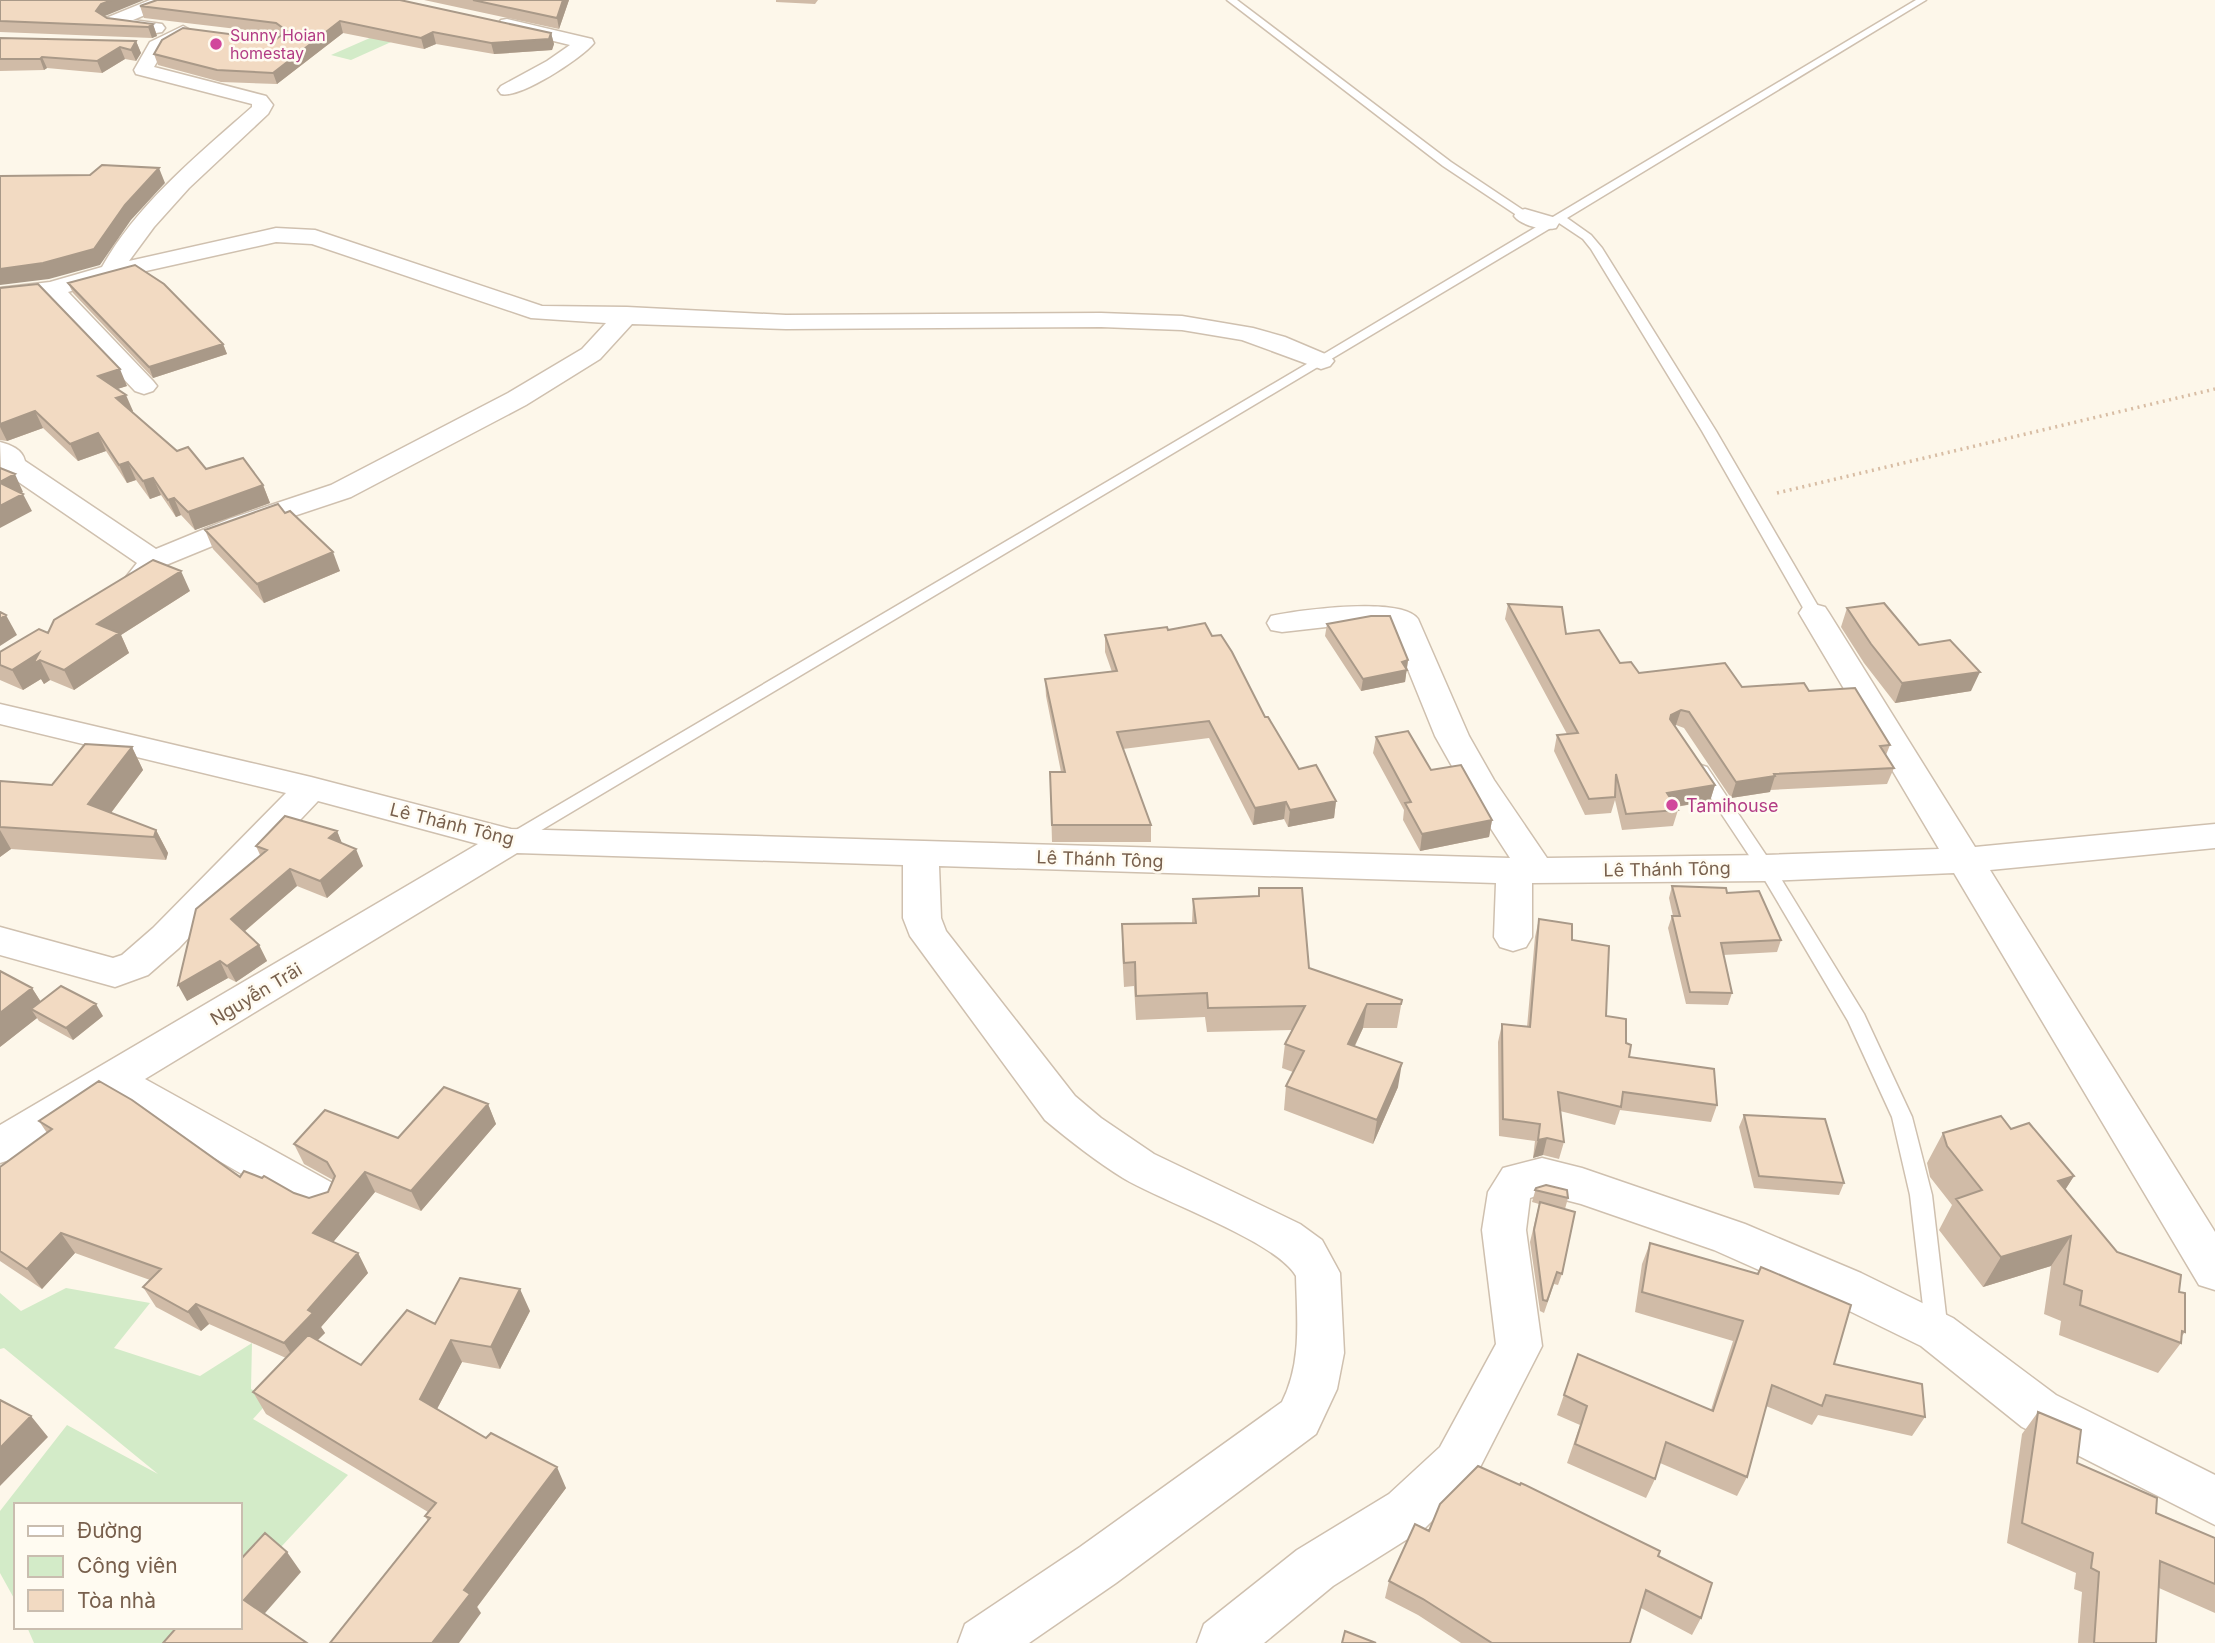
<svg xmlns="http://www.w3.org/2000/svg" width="2215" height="1643" viewBox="0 0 2215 1643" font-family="Inter,sans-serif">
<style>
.green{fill:#d3ebc8}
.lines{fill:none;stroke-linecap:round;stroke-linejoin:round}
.service-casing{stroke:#cfc0af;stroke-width:3}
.minor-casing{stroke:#cfc0af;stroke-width:3}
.path{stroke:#d8bda4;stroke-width:3.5;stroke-dasharray:2 4.5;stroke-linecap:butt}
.service{fill:#fff;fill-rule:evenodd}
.minor{fill:#fff;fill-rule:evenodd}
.wall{fill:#d0bba7}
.shaded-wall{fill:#a99988}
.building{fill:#f2dac2;stroke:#a99988;stroke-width:2}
.hotel-dot{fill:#d1479c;stroke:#fffbf1;stroke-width:2.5}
.labels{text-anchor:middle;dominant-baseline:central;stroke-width:5;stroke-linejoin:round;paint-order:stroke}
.far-hotel-label{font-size:16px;fill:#b23c85;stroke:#fffbf1;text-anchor:start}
.hotel-label{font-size:18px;fill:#b23c85;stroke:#fffbf1;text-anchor:start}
.street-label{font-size:18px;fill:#78604d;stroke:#fffbf1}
</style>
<rect width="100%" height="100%" fill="#fdf7ea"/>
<!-- green -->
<path class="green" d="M379,34L400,38L351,60L331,55Z
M66,1288L150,1303L114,1348L200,1376L252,1343L251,1389L270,1400L253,1419L348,1475L240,1591V1505H16V1602L0,1573V1511L67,1425L158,1474L4,1348L0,1349V1293L21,1311Z
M27,1627H206L191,1643H34Z"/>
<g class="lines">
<!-- service casing -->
<g class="service-casing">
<path id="service" d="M1227,0H1237L1451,162L1529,214V218H1521L1443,166Z
M1916,0H1926L1567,218L1591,235L1602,248L1716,431L1822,613L1819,616L1814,618L1806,613L1702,431L1591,249L1583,239L1559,223L518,844H506L503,840L506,836L1317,358Z
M1701,765L1707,767L1772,864L1864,1014L1912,1117L1932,1195L1948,1332L1945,1339L1937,1342L1929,1339L1926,1332L1910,1195L1892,1117L1848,1021L1760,872L1693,771Z"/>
</g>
<!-- minor casing -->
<g class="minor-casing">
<path id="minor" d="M150,0H174L171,4L133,20L162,24L165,28L162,32L156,33L112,27L103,22L106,18Z
M507,19L592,39L594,43C582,58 520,99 501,94L498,90L501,86L547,61L570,45L501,28L498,24L501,20Z
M183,26L192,31L164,50L154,67L266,96L273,105L268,114L189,188L154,227L129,261L276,228L315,230L542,306L627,307L786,315L1101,313L1182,316L1253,328L1285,337L1330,356L1334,361L1330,366L1321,369L1242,340L1182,330L1101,327L786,329L632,324L600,359L526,405L351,497L249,531L166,565C159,582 148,588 130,583L126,577L137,563L1,470L0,442C11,445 22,449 25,461L156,549L229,519L331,485L508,393L582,349L606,323L531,318L312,244L276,242L119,277L68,292L153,381L157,386L153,391L144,394L135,391L46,297L0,302V288L50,282L102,267C137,204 199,154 252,107V104L136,74L134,70L150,42Z
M1525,209L1556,218L1559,223L1556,228C1544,231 1522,226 1514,216L1517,211Z
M1814,604L1825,607L1829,613L1975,847L2215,824V848L1990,870L2215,1232V1290L2199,1285L1954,873L1766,881L1532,883V937L1526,947L1513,951L1500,947L1494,937L1496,883L939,866L941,918L946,931L1075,1096L1101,1118L1154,1154L1300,1224L1322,1240L1340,1273L1344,1353L1337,1389L1316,1434L1116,1583L1029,1643H958L965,1624L1080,1547L1282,1402C1302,1362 1297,1320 1296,1276C1276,1241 1163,1202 1123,1178C1096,1161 1070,1141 1045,1120L910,936L903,918V865L517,853L145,1079L336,1185L343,1198L336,1211L321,1216L306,1211L112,1099L15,1158L0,1163V1125L478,844L318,801L179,948L148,975L115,987L0,955V927L113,958L122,955L153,928L286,793L0,724V704L311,777L511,829L1510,858L1462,784L1435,736L1390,625L1335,626L1282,632L1271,630L1267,623L1271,616C1298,610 1402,596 1418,619L1469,736L1494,780L1547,858L1766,855L1939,849L1799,613L1803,607Z
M1542,1158L1582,1168L1745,1224L1861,1273L1953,1318L2056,1395L2215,1475V1525L2022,1427L1921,1346L1829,1301L1714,1250L1581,1204L1542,1194L1530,1198L1526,1230L1542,1346L1474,1479L1425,1528L1333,1586L1264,1643H1197L1204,1624L1297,1550L1389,1494L1440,1447L1496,1344L1482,1230L1488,1192L1503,1168Z"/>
</g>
<!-- path -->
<path class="path" d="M1777,493L2215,389"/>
<!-- service -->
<use href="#service" class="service"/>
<!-- minor -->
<use href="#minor" class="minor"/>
</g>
<!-- wall -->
<path class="wall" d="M0,0L105,16H104L107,18L153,24L157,36L152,38L0,32Z
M424,0H569L559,29Z
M776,0H818L815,4L776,2Z
M140,6L551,33L554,44L552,50L494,54L436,44L424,49L343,33L277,84L221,82L158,65L154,54L275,40L281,36L279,34L144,18Z
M0,38L136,41L141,53L136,61L125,59L102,73L47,68L44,70L0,71Z
M68,283L223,344L227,354L153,378L73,293Z
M0,288L127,386L117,389L133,411L132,412L177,451L206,469L263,485L270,503L195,530L181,515L176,517L161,495L150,499L136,480L127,483L106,451L78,461L43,428L7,441L0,440Z
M285,513L340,571L264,603L213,549L205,530Z
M190,591L121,635L129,653L74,690L50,680L44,684L41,679L23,690L0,680V652L48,633Z
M1508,604L1639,673L1742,687L1809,691L1890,745L1886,755L1894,768L1887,784L1770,790V792L1731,798L1684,728L1676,725L1675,726L1715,785L1710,801L1676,807L1678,810L1673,826L1622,830L1615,800L1611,813L1585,815L1554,751L1557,735L1567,734L1505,619Z
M1847,608L1919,645L1971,691L1895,703L1864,663L1841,627Z
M1327,624L1408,660L1405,682L1361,691L1325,636Z
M1168,630L1212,636L1299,769L1336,801L1334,818L1288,827L1284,819L1253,825L1209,738L1123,749L1151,825V842H1052L1050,772H1061L1046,696L1045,679L1112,672L1105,652V635Z
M1376,737L1492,820L1489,837L1420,851L1403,820L1404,810L1373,753Z
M132,747L143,770L111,813L156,830L168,853L166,860L11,849L0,857V781L52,785Z
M337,831L342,844L363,866L327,898L297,886L244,932L259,945L267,961L236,982L228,978L187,1001L260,855L256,846Z
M1672,886L1727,893L1781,940L1777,952L1723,955L1732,993L1728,1005L1686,1004L1668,928L1672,916H1673L1669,898Z
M1259,888L1309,968L1402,1000L1397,1028H1363L1355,1046L1398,1087L1373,1144L1284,1110L1286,1086L1293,1072L1282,1068L1285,1044L1292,1030L1207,1032L1205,1017L1136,1020L1134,986L1124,987L1122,949V924L1192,923L1193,899L1258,896Z
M1539,919L1572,940L1606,1016L1626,1043L1629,1057L1717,1105L1711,1122L1620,1110L1615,1125L1560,1111L1564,1142L1559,1159L1543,1155L1533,1158L1535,1141L1499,1136L1498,1042L1502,1024L1527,1027L1535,937Z
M32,988L41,1002L103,1016L73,1040L39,1021L37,1018L0,1047Z
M488,1104L496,1124L421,1211L375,1192L333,1242L358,1253L368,1273L321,1327L325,1333L317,1340L361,1365L435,1324L530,1311L500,1369L462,1362L437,1409L566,1488L477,1607L481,1613L425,1516L428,1512L266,1414L253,1392L286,1358L209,1324L201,1331L156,1307L143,1287L150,1280L75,1253L42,1289L0,1261V1167L47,1133L39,1121L240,1177L309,1198L328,1192L333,1180L304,1164L294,1144L398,1138Z
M1744,1115L1844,1183L1839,1195L1754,1188L1739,1127Z
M2011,1129L2074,1176L2065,1190L2117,1252L2179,1292L2185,1332L2182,1336L2181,1343L2158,1373L2059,1335L2061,1321L2044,1314L2051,1266L1983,1287L1939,1230L1952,1205L1930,1177L1927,1163L1943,1133Z
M1536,1188L1568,1198L1565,1209L1562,1274L1558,1285L1554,1284L1544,1313L1540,1311L1530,1242L1539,1204L1532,1202Z
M1650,1243L1757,1274L1761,1267L1834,1364L1925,1417L1912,1436L1818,1415L1812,1425L1766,1406L1747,1477L1737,1496L1660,1463L1655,1479L1646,1498L1567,1463L1580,1425L1557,1415L1578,1354L1711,1410L1733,1341L1635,1312L1642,1264Z
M2038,1412L2077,1463L2156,1513L2215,1538V1613L2159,1588L2156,1643H2078L2082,1592L2074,1589L2076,1573L2007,1543L2022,1434Z
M1429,1531L1658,1556L1701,1618L1692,1635L1641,1608L1630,1643H1461L1418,1615L1385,1598L1389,1581Z"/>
<!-- shaded-wall -->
<path class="shaded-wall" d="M112,0H144L105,16L100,23L96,11L101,4Z
M563,0H569L559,29L557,18Z
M340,21L343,33L277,84L273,73Z
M153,24L157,36L152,38L148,27Z
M433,32L436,44L424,49L421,38Z
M551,33L554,44L552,50L494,54L491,43Z
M136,41L141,53L136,61L131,50Z
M120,47L125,59L102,73L97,61Z
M42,57L47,68L44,70L40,59Z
M159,168L165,183L131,220L100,265L49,279L0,285V269L125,205Z
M223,344L227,354L153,378L149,367Z
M120,369L127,386L105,393L98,376Z
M126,395L133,411L124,415L116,398Z
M35,411L43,428L7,441L0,427V424Z
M98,433L106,451L78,461L70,444Z
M128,462L136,480L127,483L119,465Z
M15,474L23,492L8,500L0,485V482Z
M153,478L161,495L150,499L143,481Z
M263,485L270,503L195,530L188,512Z
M23,494L32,511L0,528V506Z
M174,498L181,515L176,517L168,500Z
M333,552L340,571L264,603L257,584Z
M181,571L190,591L121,635L129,653L74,690L64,670L97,624Z
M6,615L17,635L0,646V619Z
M39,653L40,660L50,680L44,684L41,679L23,690L12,670Z
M1408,660L1405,682L1361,691L1363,679L1402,662Z
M1980,672L1971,691L1895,703L1902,683Z
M1681,710L1676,725L1667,731L1671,715Z
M132,747L143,770L101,826L88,804Z
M1775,776L1770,792L1731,798L1736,782Z
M1715,785L1710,801L1662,809L1667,793Z
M1336,801L1334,818L1288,827L1290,810Z
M1286,802L1284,819L1253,825L1255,808Z
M1492,820L1489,837L1420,851L1422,834Z
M0,830L11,849L0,857Z
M156,830L168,853L166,860L154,837Z
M337,831L344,848L329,838Z
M356,849L363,866L327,898L320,881Z
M290,869L297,886L239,936L231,919Z
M259,945L267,961L236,982L227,966Z
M220,961L228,978L187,1001L178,985Z
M32,988L46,1010L31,1009L37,1018L0,1047V1013Z
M96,1004L103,1016L73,1040L66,1028Z
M1367,1004L1363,1028L1344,1068L1348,1044Z
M1402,1063L1398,1087L1373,1144L1377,1120Z
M488,1104L496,1124L421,1211L411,1191Z
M1547,1138L1543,1155L1533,1158L1538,1140Z
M365,1172L375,1192L324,1253L313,1233Z
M2074,1176L2054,1207L2058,1181Z
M61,1233L75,1253L42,1289L27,1269Z
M2071,1236L2051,1266L1983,1287L2001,1257Z
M358,1253L368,1273L321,1327L325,1333L296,1362L284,1343L308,1310Z
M520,1289L530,1311L500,1369L491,1347Z
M196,1304L209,1324L201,1331L188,1312Z
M451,1340L462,1362L431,1420L420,1399Z
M31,1416L48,1437L0,1486V1448Z
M557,1467L566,1488L477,1607L481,1613L459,1643H432L464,1590Z
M287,1552L301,1572L259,1620L244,1600Z"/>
<!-- building -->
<path class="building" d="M0,0H112L101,4L96,11L107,18L153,24L148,27L0,21Z
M157,0H400L551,33L549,39L491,43L433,32L421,38L340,21L273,73L217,70L154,54L162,40L183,28L275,40L287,31L276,23L140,6Z
M473,0H563L557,18Z
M0,38L136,41L131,50L120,47L97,61L42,57L40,59H0Z
M102,165L159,168L125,205L94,249L43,263L0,269V176L90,175Z
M135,265L164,284L223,344L149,367L68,283Z
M38,284L120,369L98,376L126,395L116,398L177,451L188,447L206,469L243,458L263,485L188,512L174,498L168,500L153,478L143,481L128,462L119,465L98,433L70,444L35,411L0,424V288Z
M0,468L15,474L0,482Z
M0,483L23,494L0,506Z
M278,504L285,513L290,511L333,552L257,584L205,530Z
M153,560L181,571L97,624L119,633L64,670L40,660L33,664L39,653L12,670L0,665V652L39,629L48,633L54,620Z
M1884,603L1919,645L1950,640L1980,672L1902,683L1871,644L1847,608Z
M1508,604L1562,607L1566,634L1599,630L1620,663L1631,662L1639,673L1725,663L1742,687L1804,683L1809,691L1855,688L1890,745L1880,746L1894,768L1774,774L1775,776L1736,782L1689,712L1681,710L1671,715L1670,719L1715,785L1667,793L1678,810L1626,814L1616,774L1615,797L1589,799L1557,735L1578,733Z
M0,612L6,615L0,619Z
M1371,616H1390L1408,660L1402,662L1407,670L1363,679L1327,624Z
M1205,623L1212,636L1221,635L1232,652L1265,717H1268L1299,769L1316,765L1336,801L1290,810L1286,802L1255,808L1209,721L1117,732L1151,825H1052L1050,772H1065L1045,679L1117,671L1105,635L1167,627L1168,630Z
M1408,731L1431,770L1461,765L1492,820L1422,834L1405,803L1411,802L1376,737Z
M85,744L132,747L88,804L156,830L154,837L0,827V781L52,785Z
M285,816L337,831L329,838L356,849L320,881L290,869L231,919L259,945L227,966L220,961L178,985L196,909L267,850L256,846Z
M1672,886L1726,888L1727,893L1759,891L1781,940L1721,943L1732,993L1690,992L1672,916H1680Z
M1259,888H1302L1309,968L1402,1000L1401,1004H1367L1348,1044L1402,1063L1377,1120L1286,1086L1304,1051L1285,1044L1305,1006L1208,1008L1207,993L1136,996L1135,962L1124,963L1122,924L1196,923L1193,899L1259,896Z
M1539,919L1572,924V940L1609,946L1606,1016L1626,1019V1043L1631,1045L1629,1057L1714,1069L1717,1105L1623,1092L1621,1107L1558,1092L1564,1142L1547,1138L1538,1140L1540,1124L1503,1119L1502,1024L1530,1027Z
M0,971L32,988L0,1013Z
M61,986L96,1004L66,1028L31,1009Z
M99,1081L132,1100L240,1177L244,1171L262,1178L264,1176L294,1193L309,1198L328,1192L335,1176L327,1162L294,1144L325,1110L398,1138L444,1087L488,1104L411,1191L365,1172L313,1233L358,1253L308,1310L313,1313L284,1343L196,1304L188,1312L143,1287L161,1269L61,1233L27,1269L0,1251V1167L52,1129L39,1121Z
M1744,1115L1825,1119L1844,1183L1759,1176Z
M2001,1116L2011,1129L2029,1123L2074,1176L2058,1181L2117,1252L2181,1275L2179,1292L2185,1293V1332L2182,1331L2181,1343L2080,1305L2082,1291L2064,1284L2071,1236L2001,1257L1956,1199L1982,1190L1947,1146L1943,1133Z
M1546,1185L1567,1190L1568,1198L1535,1190L1536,1188Z
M1540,1202L1575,1212L1562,1274L1557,1272L1547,1301L1543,1300L1534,1230Z
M1650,1243L1758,1274L1761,1267L1851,1305L1834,1364L1922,1384L1925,1417L1826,1395L1822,1406L1772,1385L1747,1477L1666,1442L1655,1479L1575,1444L1587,1406L1564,1395L1578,1354L1713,1411L1743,1321L1642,1292Z
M460,1278L520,1289L491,1347L451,1340L420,1399L486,1438L491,1433L557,1467L464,1590L470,1594L432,1643H330L430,1518L425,1516L436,1503L253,1392L308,1335L361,1365L407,1310L435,1324Z
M0,1400L31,1416L0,1448Z
M2038,1412L2081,1430L2077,1463L2157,1498L2156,1513L2215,1538V1584L2160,1561L2156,1643H2094L2099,1572L2091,1568L2093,1553L2022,1523Z
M1478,1466L1520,1485L1521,1483L1660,1551L1658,1556L1712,1583L1701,1618L1646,1590L1630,1643H1492L1423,1599L1389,1581L1415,1524L1429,1531L1440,1504Z
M265,1533L287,1552L244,1600L307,1643H163L177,1627H240V1560Z
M1345,1631L1376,1643H1342Z"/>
<!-- markers -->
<g class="hotel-dot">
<circle cx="216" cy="44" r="7"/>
<circle cx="1672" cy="805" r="7"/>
</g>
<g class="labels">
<!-- far-hotel labels -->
<g class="far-hotel-label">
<text x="230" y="35">Sunny Hoian<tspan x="230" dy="18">homestay</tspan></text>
</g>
<!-- hotel labels -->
<g class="hotel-label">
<text x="1686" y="805">Tamihouse</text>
</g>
<!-- street labels -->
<g class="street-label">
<text transform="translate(452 824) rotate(14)">Lê Thánh Tông</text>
<text transform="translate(1100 859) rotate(2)">Lê Thánh Tông</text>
<text transform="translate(1667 869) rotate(-1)">Lê Thánh Tông</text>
<text transform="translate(256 994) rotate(-31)">Nguyễn Trãi</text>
</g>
</g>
<!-- legend -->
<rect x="14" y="1503" width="228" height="126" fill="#fffbf1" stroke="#c9bdaf" stroke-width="2"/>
<rect x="28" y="1526" width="35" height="10" fill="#ffffff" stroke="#c9bdaf" stroke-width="2"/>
<text x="77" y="1538" font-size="21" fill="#78604d">Đường</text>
<rect x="28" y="1556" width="35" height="21" fill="#d3ebc8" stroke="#c9bdaf" stroke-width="2"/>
<text x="77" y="1573" font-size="21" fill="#78604d">Công viên</text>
<rect x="28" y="1590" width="35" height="21" fill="#f2dac2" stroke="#c9bdaf" stroke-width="2"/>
<text x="77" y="1608" font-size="21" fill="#78604d">Tòa nhà</text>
</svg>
